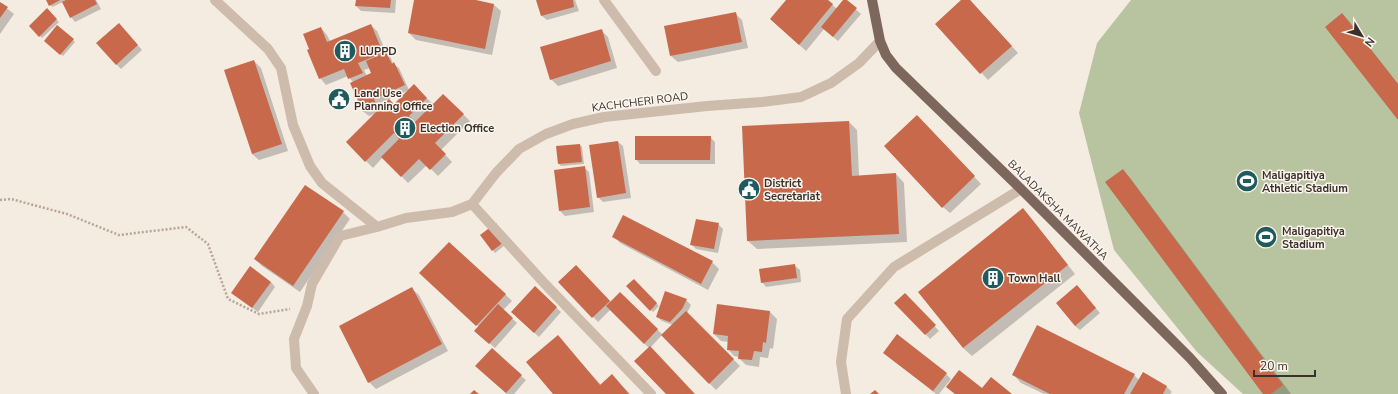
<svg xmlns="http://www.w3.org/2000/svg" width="1398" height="394" viewBox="0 0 1398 394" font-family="'Nunito Sans',sans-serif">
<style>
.green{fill:#b8c4a0}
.shadow{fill:#0003;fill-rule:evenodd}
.building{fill:#c8694b}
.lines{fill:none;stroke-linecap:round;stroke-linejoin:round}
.path{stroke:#b9a596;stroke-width:2.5;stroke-dasharray:2 2;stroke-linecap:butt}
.minor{stroke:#cdbbac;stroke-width:10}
.major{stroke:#7d675c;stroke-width:10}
.labels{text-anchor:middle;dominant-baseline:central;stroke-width:3;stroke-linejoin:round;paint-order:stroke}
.poi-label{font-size:11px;font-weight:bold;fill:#3b302b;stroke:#fbf5ee;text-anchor:start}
.street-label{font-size:11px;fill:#3b302b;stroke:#fbf5ee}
</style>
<rect width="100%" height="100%" fill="#f4ebe1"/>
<!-- green -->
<path class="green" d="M1131,0H1398V394H1243L1197,352L1114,250L1079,113L1097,43Z"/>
<!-- shadow -->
<path class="shadow" d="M47,0H96L101,9L75,22L71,17L63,2L52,7Z
M357,0H396L395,13L361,11L356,6Z
M415,0H471L494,5L501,11L492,55L416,40L409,33Z
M537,0H575L579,11L547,20L542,16Z
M788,0H827L837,9L845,0L861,14L838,41L824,29L806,51L771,19Z
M962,0H970L1018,53L988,80L936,24Z
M0,3L14,14L0,34Z
M47,10L59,22L42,38L30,26Z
M735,13L742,20L748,48L678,62L671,56Z
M1342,14L1349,21L1398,84V118Z
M371,25L377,31L387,54L391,58L393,64L399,68L409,90L378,104L381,109L394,106L414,86L434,105L443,95L470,121L441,150L452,162L438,176L427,165L408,183L383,157L373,168L347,142L377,113L369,116L364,112L352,83L353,82L348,76L326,85L320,78L310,49L321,28L327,35L330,41ZM370,68L372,73L367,76L364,70Z
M123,29L142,50L121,69L116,64Z
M601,30L608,37L617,68L558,86L551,79Z
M73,40L75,42L63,56L47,43Z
M254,61L261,68L288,151L259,160L252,154Z
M849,122L857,130L859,176L896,174L904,183L907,242L757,249L748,241Z
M924,123L981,184L950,213L943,207Z
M710,137L715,142V164H640L636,159Z
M618,142L623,146L631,198L603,202L598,197Z
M580,145L582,147L584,164L561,166L559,164Z
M584,167L589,172L594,212L565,216L560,211Z
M1123,170L1131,179L1291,394H1264Z
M1023,210L1031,218L1075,274L972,356L963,348Z
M343,212L350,219L300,292L262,266L255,259Z
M718,224L723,229L718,253L696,249L691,244Z
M481,235L510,241L495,253Z
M613,236L712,262L719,269L708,290L620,243Z
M576,266L611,302L620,293L663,335L673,325L662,321L657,317L686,300L691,305L687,313L740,366L716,390L662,335L650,348L694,394H667L649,348L610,310L598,322L560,282Z
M795,266L800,270L801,282L766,287L762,282Z
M428,280L505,294L512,301L503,310L517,323L495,348L480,335L479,327Z
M634,280L659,306L653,312L628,286Z
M271,282L275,287L258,312L233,293Z
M1077,286L1100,313L1080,330L1075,326Z
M535,288L561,312L539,337L517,317Z
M412,289L419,295L448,351L376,389L369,382Z
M905,294L939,331L930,339L896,303Z
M718,306L770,312L777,319L773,349L770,348L768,358L760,357L759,367L746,365L739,358V357L734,356L728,349L729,342L721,341L714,334Z
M558,337L601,385L612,375L630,394H554Z
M889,357L946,374L951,379L939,394H936Z
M481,371L521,376L526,380L514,394H507Z
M1143,373L1167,387L1172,392L1170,394H1044L1021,383L1013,374L1134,375L1139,380Z"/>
<!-- building -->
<path class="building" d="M46,0H60L49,6Z
M66,0H95L97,4L70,18L62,2Z
M356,0H391L390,8L355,6Z
M414,0H476L494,4L485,49L408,33Z
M536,0H573L574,7L541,16Z
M786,0H828L833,4L799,45L770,19Z
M843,0H847L857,8L833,37L821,27Z
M961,0H970L1012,46L980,74L935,24Z
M0,2L8,7L0,18Z
M47,8L57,19L39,37L29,26Z
M736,12L742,42L670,56L664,26Z
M1342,13L1398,84V120L1325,27Z
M119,23L138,45L116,65L96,43Z
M371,24L383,53L358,63L363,73L348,79L344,69L319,79L307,50L309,49L303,34L321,27L327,42Z
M57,25L74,39L60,55L44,41Z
M602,29L611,61L550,80L540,47Z
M386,52L392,64L394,62L405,85L374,99L377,106L363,112L350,83L371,73L366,61Z
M254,60L282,144L252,154L224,70Z
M414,84L427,98L409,116L415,122L443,94L464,114L435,143L446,154L430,170L419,159L401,177L381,157L399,139L394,133L365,162L346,142L389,99L394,104Z
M917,115L975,176L942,208L884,146Z
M849,121L852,176L896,173L899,234L747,241L742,126Z
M635,136H711L710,160H635Z
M618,141L626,193L597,198L589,145Z
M580,144L582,162L558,164L556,146Z
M585,166L590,207L559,211L554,170Z
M1123,169L1283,385L1271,394H1263L1105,182Z
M305,185L344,211L293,286L254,259Z
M1023,208L1068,265L963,348L918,292Z
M623,215L713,261L701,284L612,237Z
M696,219L719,223L714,249L690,245Z
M496,223L508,239L492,251L480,235Z
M449,242L506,294L476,326L419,273Z
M795,264L797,278L761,283L759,269Z
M576,265L610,301L592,318L558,282Z
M250,266L271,282L252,308L231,293Z
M634,279L657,303L650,311L626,286Z
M1077,285L1096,308L1075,326L1056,303Z
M535,286L557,307L534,333L511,312Z
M412,287L442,344L368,383L339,326Z
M665,291L687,299L682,309L670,322L656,317Z
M620,292L658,329L644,344L606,306Z
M905,293L936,325L925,335L894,303Z
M498,304L513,318L489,344L474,331Z
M717,304L770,311L766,343L763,342L762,352L754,351L752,360L738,359L739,351L727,350L728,336L713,334Z
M686,311L734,359L709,384L661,335Z
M1037,325L1135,374L1124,394H1050L1012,375Z
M897,334L947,373L933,391L883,353Z
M558,335L600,385L612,374L629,394H553L526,362Z
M650,346L695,394H666L634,361Z
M492,348L522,375L506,393L475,366Z
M959,370L982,388L991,377L1012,394H955L946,387Z
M1143,372L1167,386L1163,394H1130Z
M474,390L479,394H470Z
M875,390L879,394H870Z"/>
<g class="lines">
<!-- path -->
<path class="path" d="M0,200L11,199L67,214L119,235L186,227L208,244L228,299L259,314L290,309"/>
<!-- minor -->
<path class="minor" d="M215,0L268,49L281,68L293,125L310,166L322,183L377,227
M604,0L656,71
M472,204L545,284L651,394
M314,394L296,368L294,339L307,306L312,284L340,236L377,227L406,218L452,212L472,204L496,173L519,149L546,134L573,124L604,117L707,106L762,102L801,97L831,83L859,63L880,41
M846,394L841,362L847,319L894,267L1021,189"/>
<!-- major -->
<path class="major" d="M872,0L880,41L886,55L896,68L1021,189L1190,358L1222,394"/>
</g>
<!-- icons -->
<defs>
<g id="building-disc" transform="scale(1.15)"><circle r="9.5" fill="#1f5a5e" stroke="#fbf5ee"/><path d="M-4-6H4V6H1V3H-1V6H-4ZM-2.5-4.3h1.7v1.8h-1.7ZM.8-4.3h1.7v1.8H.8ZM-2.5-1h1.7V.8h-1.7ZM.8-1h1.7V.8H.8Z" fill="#fff"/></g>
<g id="civic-disc" transform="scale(1.15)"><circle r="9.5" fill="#1f5a5e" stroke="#fbf5ee"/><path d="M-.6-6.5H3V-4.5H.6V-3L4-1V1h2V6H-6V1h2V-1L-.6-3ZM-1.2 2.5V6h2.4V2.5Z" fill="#fff"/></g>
<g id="stadium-disc" transform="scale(1.15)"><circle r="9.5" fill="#1f5a5e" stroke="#fbf5ee"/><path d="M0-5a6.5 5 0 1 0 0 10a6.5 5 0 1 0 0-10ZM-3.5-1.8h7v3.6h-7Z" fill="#fff"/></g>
</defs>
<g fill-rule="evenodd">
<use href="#building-disc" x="345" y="51"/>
<use href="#civic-disc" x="339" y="99"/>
<use href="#building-disc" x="405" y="128"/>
<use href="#stadium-disc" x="1247" y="181"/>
<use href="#civic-disc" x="749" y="189"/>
<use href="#stadium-disc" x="1266" y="237"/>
<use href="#building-disc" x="993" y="278"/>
</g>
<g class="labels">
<!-- poi labels -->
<g class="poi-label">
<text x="360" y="51">LUPPD</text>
<text x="354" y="93">Land Use<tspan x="354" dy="13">Planning Office</tspan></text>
<text x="420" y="128">Election Office</text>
<text x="1262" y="175">Maligapitiya<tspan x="1262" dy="13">Athletic Stadium</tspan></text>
<text x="764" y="183">District<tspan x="764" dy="13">Secretariat</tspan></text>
<text x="1282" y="231">Maligapitiya<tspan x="1282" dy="13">Stadium</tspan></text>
<text x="1008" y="278">Town Hall</text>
</g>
<!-- street labels -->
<g class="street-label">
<text transform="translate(640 102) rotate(-7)">KACHCHERI ROAD</text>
<text transform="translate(1058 210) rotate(45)">BALADAKSHA MAWATHA</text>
</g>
</g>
<!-- north arrow -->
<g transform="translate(1362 36) rotate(128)" stroke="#fbf5ee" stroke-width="3" paint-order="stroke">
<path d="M0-3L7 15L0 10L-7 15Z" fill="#3b302b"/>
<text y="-6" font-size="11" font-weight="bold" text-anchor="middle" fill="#3b302b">N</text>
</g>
<!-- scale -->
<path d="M1254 370v6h61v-6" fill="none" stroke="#3b302b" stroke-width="2"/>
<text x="1260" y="370" font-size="12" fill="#3b302b" stroke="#fbf5ee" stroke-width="3" paint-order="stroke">20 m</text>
</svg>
